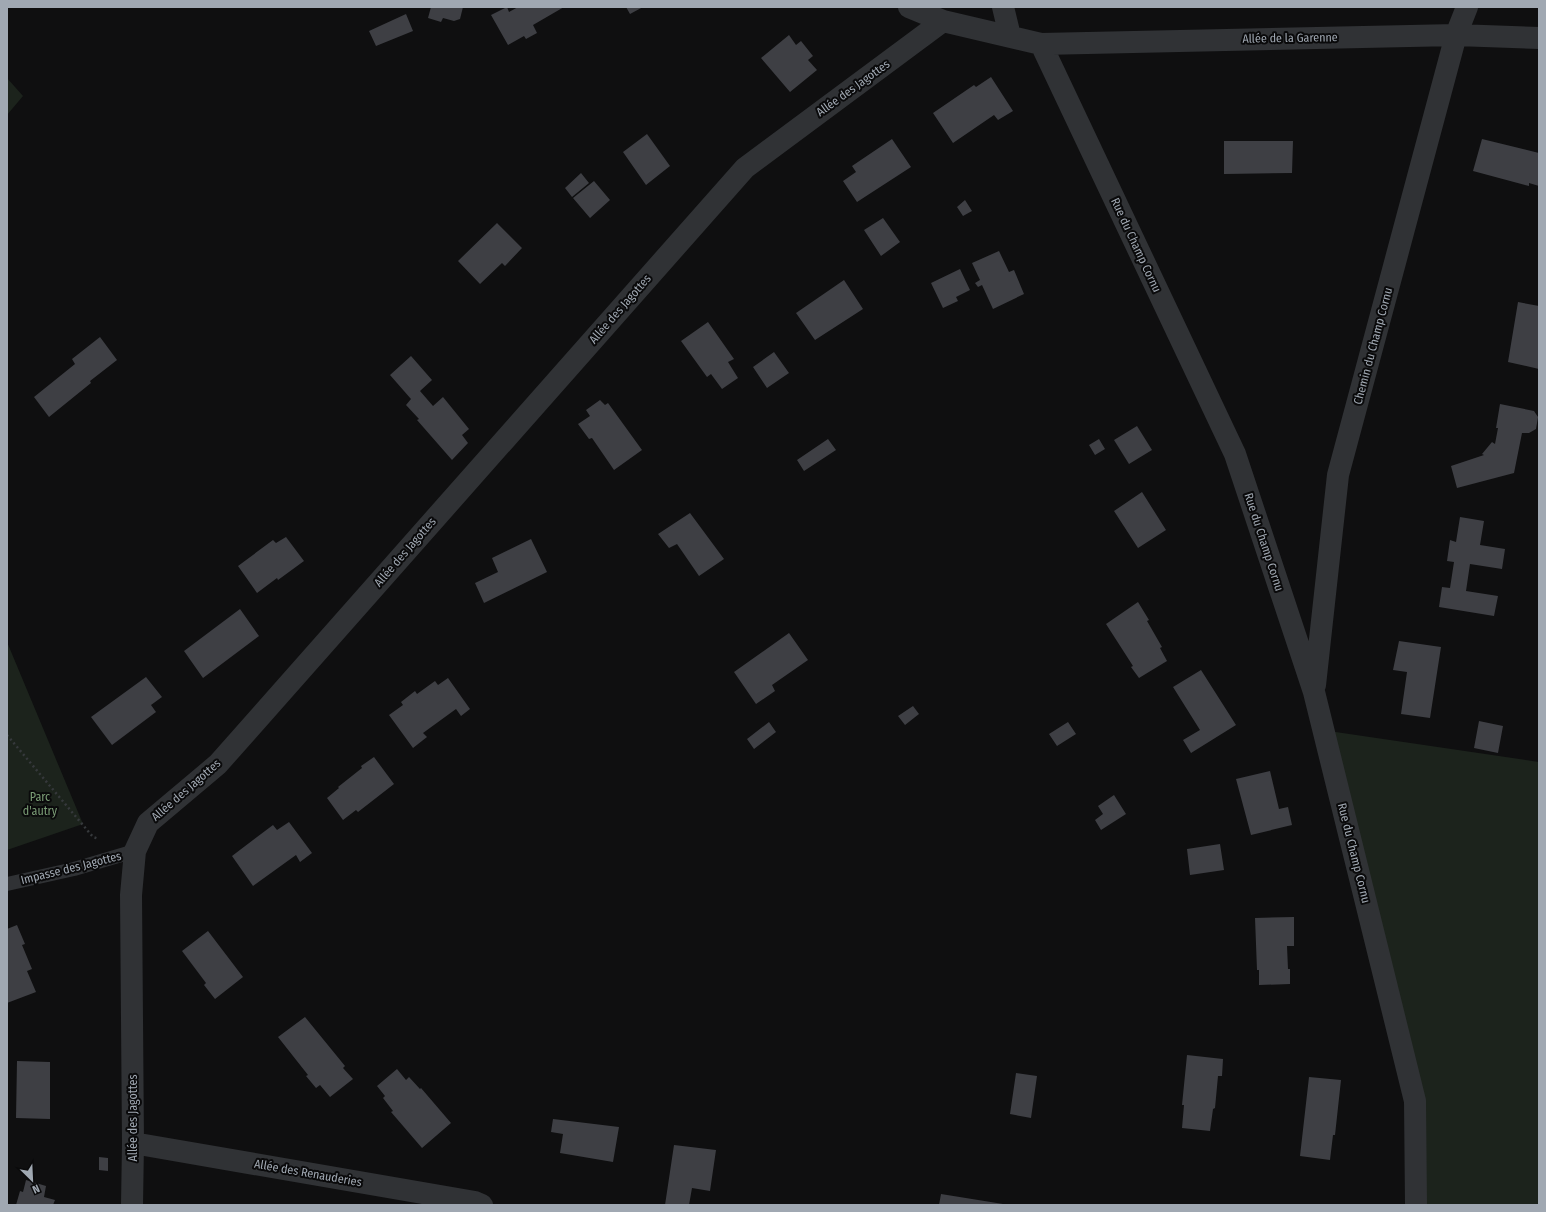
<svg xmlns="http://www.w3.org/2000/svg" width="1546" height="1212" viewBox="0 0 1546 1212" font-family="'Fira Sans Condensed',sans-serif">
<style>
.green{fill:#1c231c}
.building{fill:#3e3f44}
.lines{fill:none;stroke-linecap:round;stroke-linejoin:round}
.path{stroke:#36393c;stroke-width:2.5;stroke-dasharray:2 3;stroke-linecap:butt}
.lane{stroke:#303235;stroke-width:14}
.street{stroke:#303235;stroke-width:22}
.labels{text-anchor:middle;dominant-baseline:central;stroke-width:4;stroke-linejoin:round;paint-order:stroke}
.street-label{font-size:12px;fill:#a0a8b2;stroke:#0a0a0b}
.park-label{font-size:12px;fill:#7b9d76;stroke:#0a0a0b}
</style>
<rect width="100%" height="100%" fill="#0f0f10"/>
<!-- green -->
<path class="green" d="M7,78L23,96L7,115Z
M7,642L83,824L7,850Z
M1322,730L1539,762V1205H1413L1412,1104Z"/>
<!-- building -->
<path class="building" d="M431,7H463L460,19L454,21L443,18L441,22L428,18Z
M507,7L509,12L518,7H564L533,25L537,33L526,39L524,36L508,45L491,15Z
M626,7H643L630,14Z
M406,14L413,31L376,46L369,31Z
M789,35L796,45L801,41L813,56L808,60L817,70L790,92L761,58Z
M991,77L1013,111L998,120L994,115L953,143L933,113L974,85L976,87Z
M647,134L670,166L646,185L623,152Z
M892,139L911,167L857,202L843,181L856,172L852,166Z
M1482,139L1539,153V186L1529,183V186L1473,171Z
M1224,141H1293L1292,173L1224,174Z
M581,173L589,183L572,197L565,188Z
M594,181L610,200L590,218L573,198Z
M965,200L972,211L963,216L957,207Z
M883,218L900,242L881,256L864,230Z
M497,223L522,248L505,266L502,263L480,284L458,261Z
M999,251L1009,272L1014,270L1024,294L993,309L982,285L978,287L975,283L980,280L972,263Z
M960,269L970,290L956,297L958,301L943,308L931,283Z
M844,280L863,309L815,340L796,313Z
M1518,302L1539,306V369L1508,362Z
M708,322L734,359L728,362L738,378L722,389L711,374L707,377L681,341Z
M100,337L117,360L90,381L91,383L49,417L34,397L75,364L72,359Z
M774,352L789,373L767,388L753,367Z
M411,356L432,380L420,391L433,406L443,397L469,429L462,435L468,443L452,460L417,420L419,419L406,405L411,399L390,375Z
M600,400L605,405L608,403L642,450L614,470L592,438L589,439L578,424L590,416L586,410Z
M1500,404L1534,411L1538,417L1536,429L1529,433H1522L1514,473L1457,488L1451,466L1484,455L1482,454L1492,442L1495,444L1498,428H1496Z
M1137,426L1152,450L1129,464L1114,440Z
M828,439L836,450L804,471L797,460Z
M1099,439L1105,449L1095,455L1089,445Z
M1142,492L1166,530L1138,548L1114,511Z
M690,513L724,559L699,576L677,544L669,548L658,534Z
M1460,517L1484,521L1480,545L1505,549L1502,569L1470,564L1466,591L1498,596L1494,616L1439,607L1442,587L1450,588L1454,562L1447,561L1450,540L1456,542Z
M286,537L304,561L278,580L277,578L257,593L238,566L273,540L276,543Z
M531,539L547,572L484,603L475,583L498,572L492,558Z
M1138,602L1149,620L1147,621L1162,647L1160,648L1167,661L1139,678L1131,667L1133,666L1106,624Z
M240,609L259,636L203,678L184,651Z
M789,633L808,660L772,685L775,691L756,704L734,672Z
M1399,641L1441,647L1430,718L1401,714L1407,672L1393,670Z
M1201,670L1236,725L1191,753L1183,740L1200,730L1173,687Z
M146,677L162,697L151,705L156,712L112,745L91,717Z
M448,678L470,709L461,716L456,709L423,733L427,737L413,748L389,715L403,705L401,702L415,691L417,694L435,681L438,685Z
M913,706L919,714L905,725L898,716Z
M1479,721L1503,726L1498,753L1474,748Z
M769,722L776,732L754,749L747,739Z
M1068,722L1076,734L1057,746L1049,734Z
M374,757L394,784L358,812L356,810L343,820L327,798L339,788L338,787L362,768L361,766Z
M1270,771L1279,809L1288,807L1292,825L1251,835L1236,779Z
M1114,795L1126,814L1101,830L1095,820L1103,814L1098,806Z
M289,822L312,853L300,862L296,855L253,886L232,856L273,825L277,830Z
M1220,844L1224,870L1190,875L1187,849Z
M1294,917V946H1287L1288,969H1290V984L1259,985V970H1257L1255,918Z
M17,925L25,944L22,945L32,969L27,971L36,992L7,1003V929Z
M208,931L243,977L215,999L204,985L206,983L182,951Z
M305,1017L345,1066L343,1068L353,1079L330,1097L320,1085L316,1088L306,1076L308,1075L278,1037Z
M1187,1055L1223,1059L1222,1076H1218L1215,1108L1213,1109L1210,1131L1182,1128L1184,1105H1182Z
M17,1061L50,1062V1119L16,1118Z
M397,1069L406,1080L409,1077L420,1089L421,1088L451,1123L422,1148L391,1112L393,1111L383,1098L385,1096L377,1086Z
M1016,1073L1037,1076L1031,1118L1010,1114Z
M1309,1077L1341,1080L1335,1135H1333L1330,1160L1300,1156Z
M553,1119L619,1127L613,1162L560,1153L563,1134L551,1132Z
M674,1145L716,1150L710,1191L692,1188L689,1205H665Z
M99,1157L108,1158V1171L99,1170Z
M26,1180L46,1186L44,1197L55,1200L53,1205H16L20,1191L23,1192Z
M941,1194L1003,1204V1205H939Z"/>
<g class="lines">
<!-- path -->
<path class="path" d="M7,735L93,837L99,839"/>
<!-- lane -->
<path class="lane" d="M7,884L74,869L135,851"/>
<!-- street -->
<path class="street" d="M909,7L943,21L1041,44L1235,454L1314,692L1415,1101L1416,1205
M1003,7L1010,36
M1041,44L1456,35L1539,38
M1315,685L1338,475L1456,35L1467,7
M133,1143L475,1202L482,1205
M132,1205L133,1143L131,895L135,851L148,823L218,764L745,168L943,21"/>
</g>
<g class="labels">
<!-- street labels -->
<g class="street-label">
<text transform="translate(1290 38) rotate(-1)">Allée de la Garenne</text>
<text transform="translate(853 88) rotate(-36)">Allée des Jagottes</text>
<text transform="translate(1136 245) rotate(65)">Rue du Champ Cornu</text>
<text transform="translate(620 309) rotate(-49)">Allée des Jagottes</text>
<text transform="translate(1373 346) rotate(-75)">Chemin du Champ Cornu</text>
<text transform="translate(1264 542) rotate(72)">Rue du Champ Cornu</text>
<text transform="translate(405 552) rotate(-49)">Allée des Jagottes</text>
<text transform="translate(186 790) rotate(-41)">Allée des Jagottes</text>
<text transform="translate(1354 853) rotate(76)">Rue du Champ Cornu</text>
<text transform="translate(71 868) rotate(-14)">Impasse des Jagottes</text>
<text transform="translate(133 1118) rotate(-90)">Allée des Jagottes</text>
<text transform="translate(308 1173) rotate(10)">Allée des Renauderies</text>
</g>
<!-- park labels -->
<g class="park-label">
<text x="40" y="797">Parc<tspan x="40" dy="14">d'autry</tspan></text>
</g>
</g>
<!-- border -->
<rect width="1546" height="1212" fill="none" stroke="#a0a8b2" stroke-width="16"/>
<!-- north arrow -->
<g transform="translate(32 1180) rotate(156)" stroke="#0a0a0b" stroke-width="3" paint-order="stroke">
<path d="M0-3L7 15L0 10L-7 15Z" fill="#a0a8b2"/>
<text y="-6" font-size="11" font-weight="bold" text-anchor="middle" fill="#a0a8b2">N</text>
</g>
</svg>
